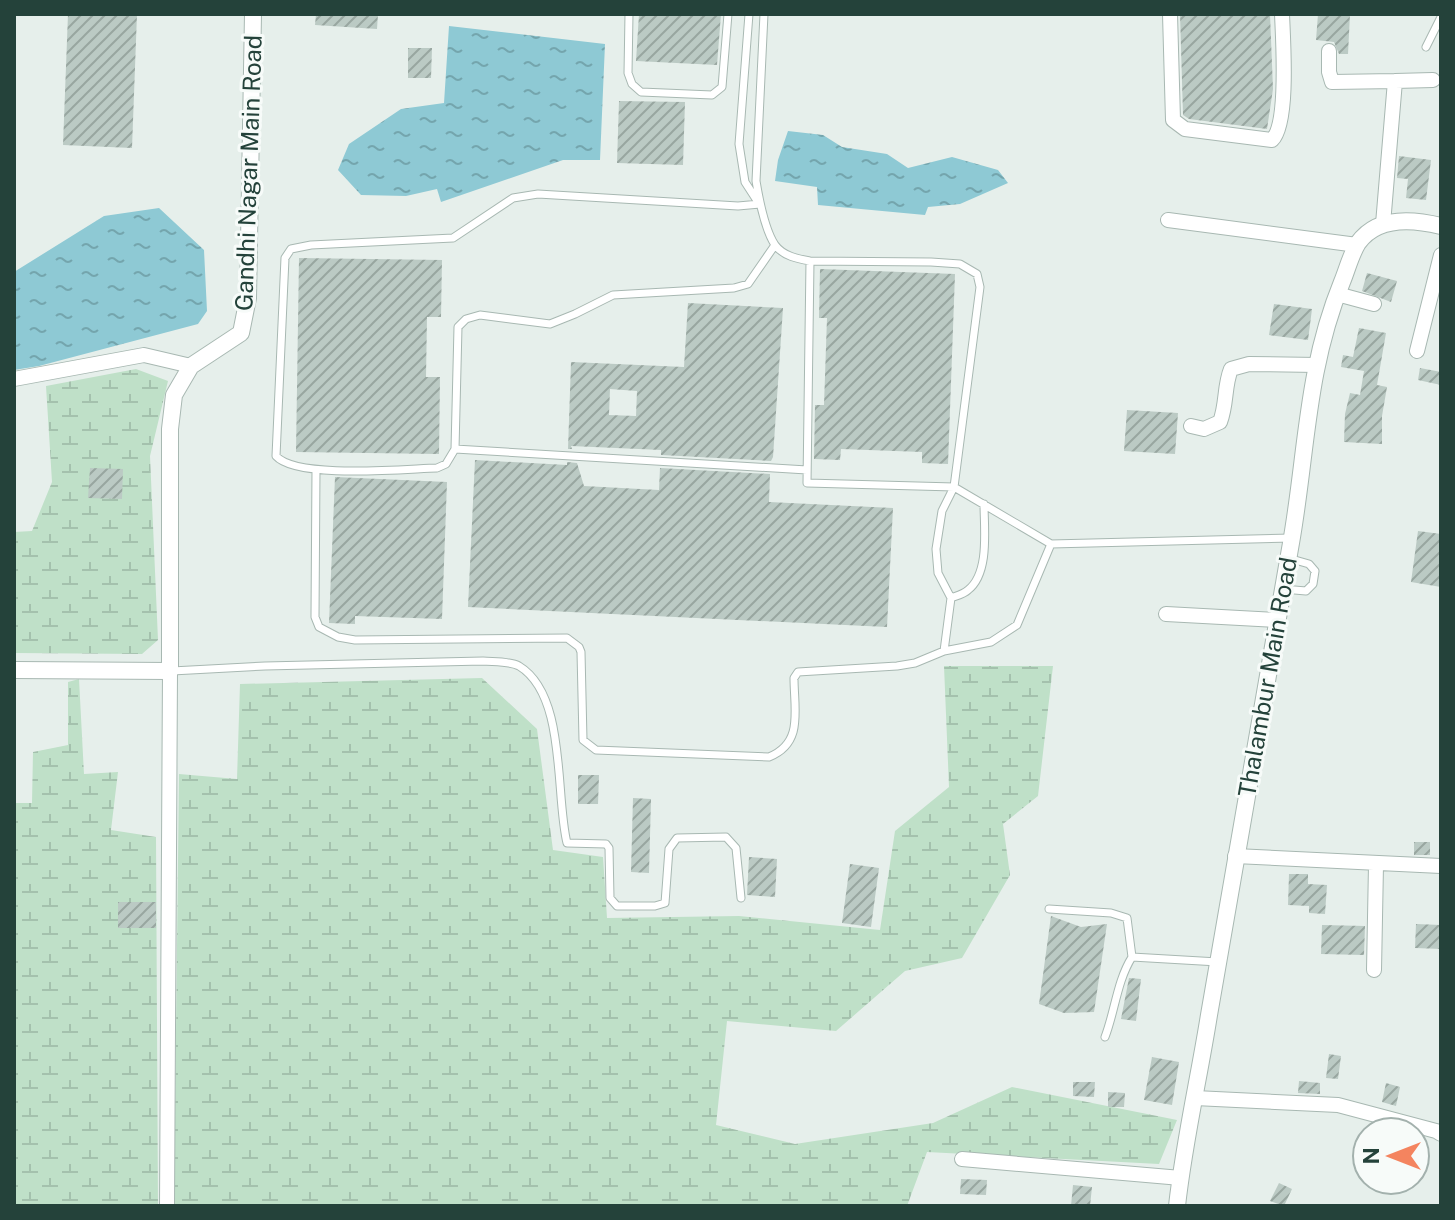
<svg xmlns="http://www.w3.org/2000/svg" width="1455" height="1220" viewBox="0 0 1455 1220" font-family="'Public Sans',sans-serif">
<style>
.wetland{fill:url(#wetland-marsh)}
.water{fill:url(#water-ripples)}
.building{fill:url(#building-hatch);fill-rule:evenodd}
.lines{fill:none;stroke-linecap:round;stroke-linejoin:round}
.service-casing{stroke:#a8b8b2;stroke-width:9}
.minor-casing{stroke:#a8b8b2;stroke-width:16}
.tertiary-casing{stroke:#a8b8b2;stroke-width:18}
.service{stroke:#fff;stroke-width:7}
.minor{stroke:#fff;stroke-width:14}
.tertiary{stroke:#fff;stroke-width:16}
.labels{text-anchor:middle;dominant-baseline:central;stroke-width:6;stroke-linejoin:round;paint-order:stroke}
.street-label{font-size:24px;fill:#24423a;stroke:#f7fbf9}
</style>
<defs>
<pattern id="wetland-marsh" width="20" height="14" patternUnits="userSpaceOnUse" patternTransform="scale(2)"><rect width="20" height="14" fill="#bfe0c8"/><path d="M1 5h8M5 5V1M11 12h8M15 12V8" fill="none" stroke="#a4c1ad"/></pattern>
<pattern id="water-ripples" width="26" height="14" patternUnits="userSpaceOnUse" patternTransform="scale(2)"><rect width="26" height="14" fill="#8ec9d4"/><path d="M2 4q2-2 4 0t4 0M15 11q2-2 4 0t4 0" fill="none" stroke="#74a5ad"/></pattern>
<pattern id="building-hatch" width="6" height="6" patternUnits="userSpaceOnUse" patternTransform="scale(2)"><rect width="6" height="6" fill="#bbcac4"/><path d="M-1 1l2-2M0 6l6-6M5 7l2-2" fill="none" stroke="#98a6a0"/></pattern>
</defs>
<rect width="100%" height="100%" fill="#e6efeb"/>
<!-- wetland -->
<path class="wetland" d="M136,369L168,381L150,456L158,640L142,654L14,653V532L32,531L52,482L46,386Z
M944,666H1053L1038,796L1003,824L1010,875L962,958L905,971L836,1031L727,1021L716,1125L795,1144L933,1123L1012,1087L1177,1120L1159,1164L927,1152L907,1206H174L179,774L237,779L240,684L482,678L537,729L553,850L603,857L607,918L739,916L880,930L895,831L949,787Z
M79,679L84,774L118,772L111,830L156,837L158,1206H14V803H32L33,752L68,745V682Z"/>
<!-- water -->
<path class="water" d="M449,26L605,44L600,160H563L441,202L437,189L406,196L361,195L338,170L349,144L401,109L444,103Z
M788,131L823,135L842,147L887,154L908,168L952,157L998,170L1008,183L960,204L928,207L925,215L818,205L817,187L775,181L778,160Z
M159,208L204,250L207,311L198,324L39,366L14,370V272L104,216Z"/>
<!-- building -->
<path class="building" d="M68,14H137L132,148L63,145Z
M316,14H378L377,29L315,25Z
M639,14H721L717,65L636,61Z
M1180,14H1270L1273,89L1267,129L1189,119L1183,115Z
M1318,14H1350L1348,54H1339L1334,42L1316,40Z
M408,48H432L431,78H408Z
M619,101L685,102L683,165L617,163Z
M1399,156L1431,160L1426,200L1406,198L1408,179L1397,178Z
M299,258L442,260L441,317H427L426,377H440L439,454L296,452Z
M820,269L955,274L948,464L922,463V452L841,449L840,460L814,459L815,405H824L827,318H819Z
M1367,273L1397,281L1391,302L1362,291Z
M688,303L783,308L773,457L771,461L661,455V450L571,446L572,449H568L571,362L684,367ZM610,389L637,391L636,416L609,415Z
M1274,304L1312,309L1308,340L1269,335Z
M1359,328L1386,333L1377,385L1387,387L1382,416V444L1344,442L1345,414L1350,393L1360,395L1364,371L1341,367L1343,355L1353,357Z
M1420,368L1441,372V385L1418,380Z
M1127,410L1178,413L1175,454L1124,451Z
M475,460L567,465V462L577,463L584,486L659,490L660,468L770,474L769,502L893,508L887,627L468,607Z
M90,468L123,469L122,499L88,498Z
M335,477L447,482L442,619L355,616V624L329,623Z
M1418,531L1441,534V587L1411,582Z
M578,775H599L598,804H578Z
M633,798L651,799L649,873L631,872Z
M1414,842H1430V855H1414Z
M749,857L777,859L775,897L747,895Z
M850,864L879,868L871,927L842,923Z
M1289,874H1308V884L1327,885L1325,914L1309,913V906L1288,905Z
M118,902H156V928H118Z
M1051,916L1081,927L1107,924L1094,1012L1064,1013L1039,1004Z
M1416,924L1441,925V949L1415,948Z
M1322,925L1365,926L1364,955L1321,954Z
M1129,978L1141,979L1136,1021L1121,1019Z
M1329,1054L1341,1056L1338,1079L1326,1078Z
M1152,1057L1179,1062L1172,1105L1144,1100Z
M1299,1081L1320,1083V1094L1298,1093Z
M1073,1082H1095L1094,1097L1073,1096Z
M1386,1083L1400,1087L1396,1106L1382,1102Z
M1108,1092L1125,1093L1124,1107H1108Z
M961,1179L987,1180L986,1195L960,1194Z
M1279,1183L1292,1189L1284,1206L1270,1201Z
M1073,1185L1092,1187L1090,1206H1071Z"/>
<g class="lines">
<!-- service casing -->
<g class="service-casing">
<path id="service" d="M629,14L628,73L632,84L641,92L712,95L722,87L728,14
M749,14L739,144L745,182L756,199
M764,14L756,181C759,199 765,230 775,245C783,256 798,259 810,261L931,262L960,264L977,274L980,287L954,487L807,483L810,261
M1426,47L1441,17
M760,204L738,206L538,194L513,198L453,238L311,245L291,249L285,258L276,456C296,479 403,469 437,468L446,464L455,449L807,470
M455,449L458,327L466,319L480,315L550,324L575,314L613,295L734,288L748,284L775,245
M316,470L315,617L319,627L338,637L355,640L567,638L579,647L581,652L583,740L596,750L769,757C804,743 794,710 794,678L798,672L897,666L915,663L944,651L991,642L1017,625L1051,544
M1283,589L1306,591L1313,584L1315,571L1309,564L1288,558
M951,598C956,596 964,594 968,590C990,573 984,528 984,504
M944,651L951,598L938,573L936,549L942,511L954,487L1051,544L1292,538
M172,671L265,666L483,661C494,662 510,661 519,666C567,695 555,795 567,843L606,844L609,848L610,898L617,906H655L665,903L669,849L677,838L726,837L736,848L741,898
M1049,909L1111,913L1127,918L1132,957L1218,962
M1105,1037C1115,1011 1117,981 1132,957"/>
</g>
<!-- minor casing -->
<g class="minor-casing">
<path id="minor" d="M1170,14L1173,120L1185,129L1272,140C1289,124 1283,40 1282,14
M1329,51V72L1332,82L1395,81L1383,224
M1395,81L1433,80
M1168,220L1357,245
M1337,294L1374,304
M1417,351L1441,255
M14,379L144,355L191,366
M1191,426L1204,429L1220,422C1227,404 1224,386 1231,369L1249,364L1317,365
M1166,614L1278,620
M1235,856L1441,866
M1374,970L1376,865
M1195,1098L1338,1105L1436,1131L1441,1134
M962,1159L1181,1178
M167,1206L170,671"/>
</g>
<!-- tertiary casing -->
<g class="tertiary-casing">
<path id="tertiary" d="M14,670L170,671V429L174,395L191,366L241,333L248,298L253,14
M1177,1206C1184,1142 1199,1078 1209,1015C1235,857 1263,700 1291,543C1307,452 1306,370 1342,282C1347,270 1351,254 1358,243C1377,216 1413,219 1441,226"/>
</g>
<!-- service -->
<use href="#service" class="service"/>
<!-- minor -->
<use href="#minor" class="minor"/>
<!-- tertiary -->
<use href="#tertiary" class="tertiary"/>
</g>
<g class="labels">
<!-- street labels -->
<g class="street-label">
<text transform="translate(248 173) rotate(-88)">Gandhi Nagar Main Road</text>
<text transform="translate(1267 677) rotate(-80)">Thalambur Main Road</text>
</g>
</g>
<!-- border -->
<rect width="1455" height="1220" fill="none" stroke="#24423a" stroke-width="32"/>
<!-- north arrow -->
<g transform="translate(1391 1156) rotate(270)"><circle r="38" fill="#f7fbf9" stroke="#a3b1ad" stroke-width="2"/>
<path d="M0-6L14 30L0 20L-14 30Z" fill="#f4845f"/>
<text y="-12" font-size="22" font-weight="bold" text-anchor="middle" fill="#24423a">N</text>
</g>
</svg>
